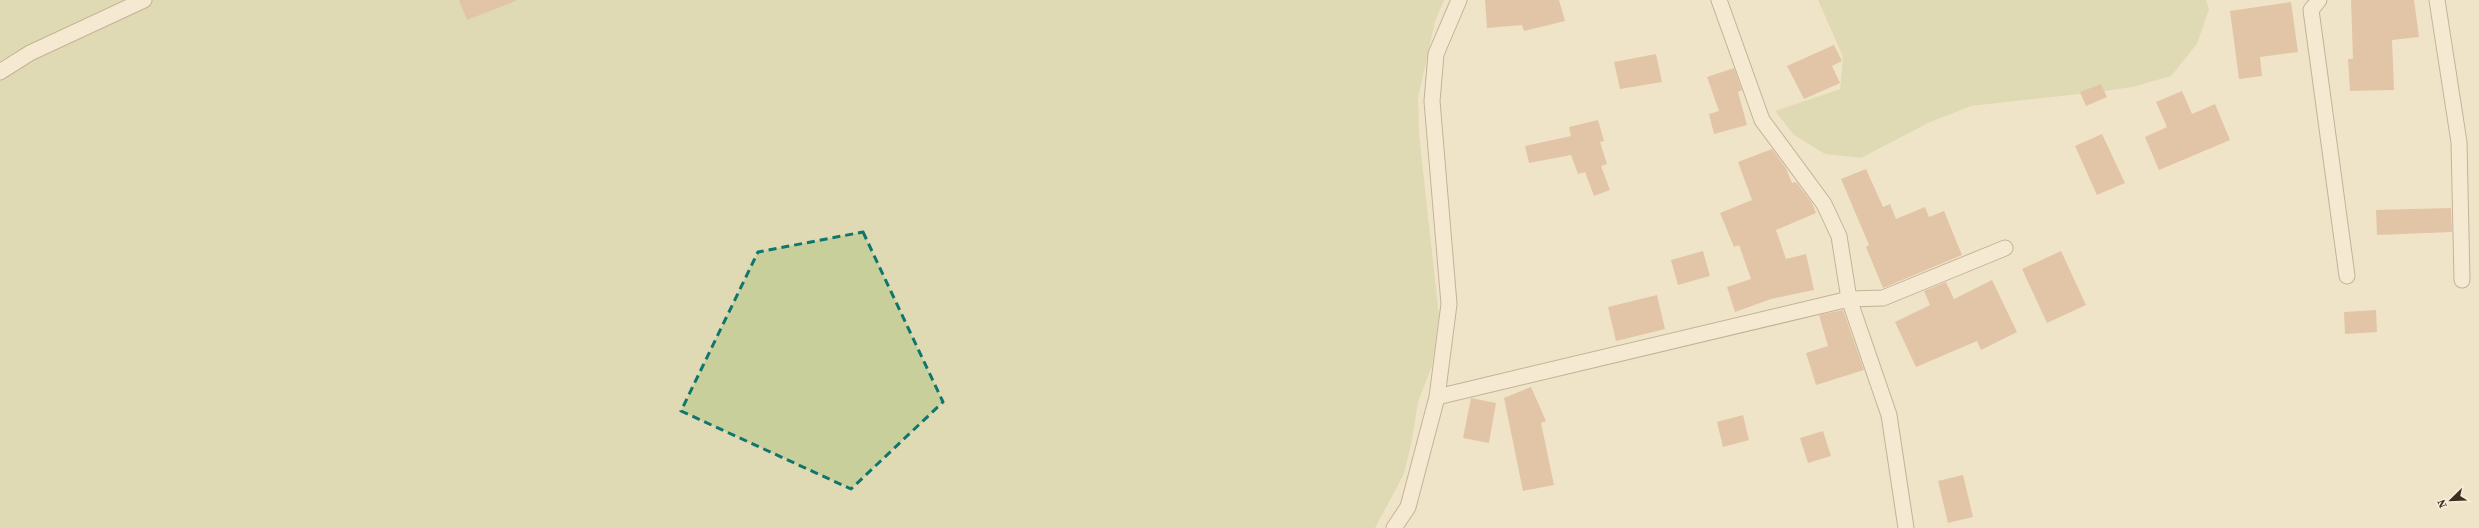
<svg xmlns="http://www.w3.org/2000/svg" width="2479" height="528" viewBox="0 0 2479 528" font-family="'Source Serif 4',serif">
<style>
.green{fill:#c9cf9b}
.building{fill:#cf9f7d}
.lines{fill:none;stroke-linecap:round;stroke-linejoin:round}
.minor-casing{stroke:#8d765c;stroke-width:17}
.minor{stroke:#faf1dc;stroke-width:15}
.marked{fill:none;stroke:#0f766e;stroke-width:3;stroke-dasharray:8 5;stroke-linejoin:round}
</style>
<rect width="100%" height="100%" fill="#f0e4c8"/>
<!-- green -->
<path class="green" d="M0,0H1444L1435,22L1418,98L1419,134L1439,316L1432,366L1418,402L1412,440L1404,474L1375,528H0Z
M1818,0H2206L2209,9L2197,44L2171,76L2132,87L2098,92L1971,106L1928,123L1861,158L1825,154L1794,135L1775,111L1840,89L1843,57Z"/>
<!-- building -->
<path class="building" d="M459,0H516V1L467,20Z
M1485,0H1559L1565,21L1524,31L1522,25L1487,28Z
M2351,0H2414L2419,37L2392,40L2394,90L2350,91L2348,59H2353Z
M2291,2L2298,52L2260,57L2262,76L2239,79L2230,11Z
M1834,45L1842,61L1832,66L1840,83L1804,99L1787,66Z
M1656,54L1662,82L1620,89L1614,62Z
M1734,68L1742,90L1738,92L1747,125L1714,134L1709,114L1719,111L1707,77Z
M2101,84L2107,97L2086,106L2080,92Z
M2182,91L2192,114L2215,104L2230,140L2159,170L2145,137L2167,127L2156,102Z
M1598,120L1604,141L1600,142L1607,164L1601,166L1610,190L1594,196L1585,172L1578,174L1571,155L1529,163L1525,146L1571,136L1569,127Z
M2102,134L2125,183L2097,195L2075,146Z
M1772,149L1786,168L1792,183L1796,182L1812,203L1816,213L1776,230L1786,259L1806,254L1814,290L1771,299L1735,312L1727,287L1751,279L1739,245L1734,247L1720,213L1752,200L1738,162Z
M1866,169L1883,207L1890,204L1896,219L1925,207L1929,217L1944,211L1962,255L1883,288L1866,247L1869,245L1841,179Z
M2451,208L2452,232L2377,235L2376,210Z
M1703,251L1710,276L1678,285L1671,260Z
M2061,251L2086,305L2047,323L2022,269Z
M1992,280L2017,332L1981,350L1977,341L1916,367L1895,322L1930,305L1924,291L1946,282L1954,299Z
M1657,295L1665,329L1616,341L1608,307Z
M1843,310L1864,370L1816,385L1806,353L1828,346L1819,315Z
M2376,310L2377,332L2345,334L2344,312Z
M1531,387L1546,421L1541,423L1554,485L1523,491L1504,398Z
M1471,398L1496,403L1489,443L1463,438Z
M1743,415L1749,440L1723,447L1717,422Z
M1823,431L1831,456L1808,463L1800,438Z
M1963,475L1973,517L1948,523L1938,481Z"/>
<g class="lines">
<!-- minor casing -->
<g class="minor-casing">
<path id="minor" d="M1719,0L1762,120L1824,204L1839,236L1849,299L1889,415L1906,528
M2319,0L2311,10L2347,276
M2437,0L2459,142L2462,280
M0,72L30,53L144,0
M1437,397L1849,299L1883,298L2005,248
M1394,528L1408,507L1437,397L1449,304L1432,101L1436,54L1459,0"/>
</g>
<!-- minor -->
<use href="#minor" class="minor"/>
</g>
<!-- marked area -->
<path d="M0 0H2479V528H0ZM863,232L943,402L851,489L681,411L758,252Z" fill="#f0e4c8" fill-opacity=".55" fill-rule="evenodd"/>
<path class="marked" d="M863,232L943,402L851,489L681,411L758,252Z"/>
<!-- north arrow -->
<g transform="translate(2451 500) rotate(247)" stroke="#f7eed8" stroke-width="3" paint-order="stroke">
<path d="M0-3L7 15L0 10L-7 15Z" fill="#3d2e20"/>
<text y="-6" font-size="11" font-weight="bold" text-anchor="middle" fill="#3d2e20">N</text>
</g>
</svg>
